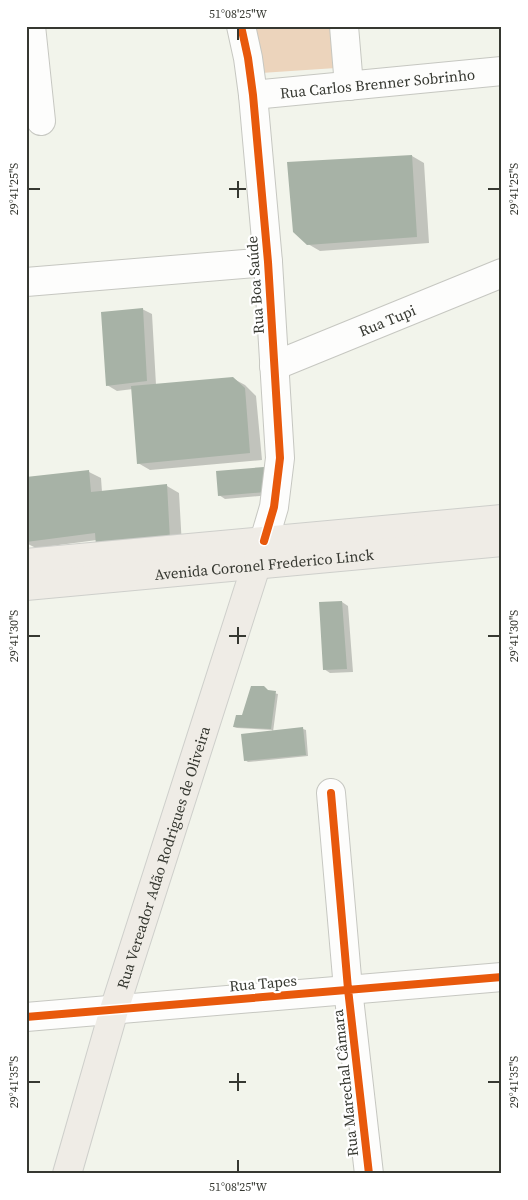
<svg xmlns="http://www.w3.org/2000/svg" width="528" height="1200" viewBox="0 0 528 1200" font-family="'Source Serif 4',serif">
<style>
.green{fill:#ecd4bc}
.shadow{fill:#0003}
.building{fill:#a7b2a6}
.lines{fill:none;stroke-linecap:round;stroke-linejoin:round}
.minor-casing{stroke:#c6c7c1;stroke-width:30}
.major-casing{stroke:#cecfcb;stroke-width:30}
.minor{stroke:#fdfdfc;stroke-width:28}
.major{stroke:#efece6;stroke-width:28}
.cycleway-casing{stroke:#fff;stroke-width:11}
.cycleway{stroke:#e8590c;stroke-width:8}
.ticks{fill:none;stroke:#363831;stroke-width:2}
.labels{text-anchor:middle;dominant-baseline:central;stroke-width:4.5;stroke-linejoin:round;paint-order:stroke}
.street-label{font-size:15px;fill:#363831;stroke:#fff}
.neatline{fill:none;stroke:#363831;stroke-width:2}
.ticks-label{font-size:12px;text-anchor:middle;fill:#363831}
</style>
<rect width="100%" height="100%" fill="#f2f4eb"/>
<!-- green -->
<path class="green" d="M250,26H331L336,68L261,73Z"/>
<!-- shadow -->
<path class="shadow" d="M412,156L424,163L429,243L320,251L308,244Z
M142,309L152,314L156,385L232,378L245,385L256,396L262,460L150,470L138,463L133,389L117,391L107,385Z
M263,469L270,472L271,495L225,499L219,495Z
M89,472L101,478L102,492L167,486L179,493L182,546L97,540L36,548L26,543V478Z
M342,602L348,606L353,672L330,673L324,669L320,604Z
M269,692L278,694L273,732L303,729L306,730L308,756L248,762L245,760L273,730L237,728L234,727L243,716Z"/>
<!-- building -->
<path class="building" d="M412,155L417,237L307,245L293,232L287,162Z
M143,308L147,381L106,386L101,312Z
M233,377L245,388L250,453L137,464L131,386Z
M264,467L266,492L218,496L216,471Z
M89,470L91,492L167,484L170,540L96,546L95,533L26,542V477Z
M342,601L347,669L323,670L319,602Z
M251,686H264L268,690L276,691L271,729L233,727L236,715H242Z
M303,727L306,755L244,761L241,734Z"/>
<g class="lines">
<!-- minor casing -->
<g class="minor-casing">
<g id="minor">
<path d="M31,26L41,121"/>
<path d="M241,26L248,58L253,95L268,262L280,458L274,507L264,541"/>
<path d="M344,26L349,86"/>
<path id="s1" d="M253,95L502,71"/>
<path d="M26,282L268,262"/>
<path id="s2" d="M274,366L502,273"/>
<path d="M331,793L348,989L369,1174"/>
<path d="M26,1017L502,977"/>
</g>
</g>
<!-- major casing -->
<g class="major-casing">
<g id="major">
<path d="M26,563L502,519"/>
<path id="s3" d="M26,586L502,542"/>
<path id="s4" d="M67,1174L114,1010L264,541"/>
</g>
</g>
<!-- minor -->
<use href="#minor" class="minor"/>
<!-- major -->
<use href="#major" class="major"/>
<!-- cycleway casing -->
<g class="cycleway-casing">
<path id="cycleway" d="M241,26L248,58L253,95L268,262L280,458L274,507L264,541
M331,793L348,989L369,1174
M26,1017L502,977"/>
</g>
<!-- cycleway -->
<use href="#cycleway" class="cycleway"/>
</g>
<!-- ticks -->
<path class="ticks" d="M238,28V40M238,181V198M28,189H40M229,189H246M488,189H500M238,627V644M28,636H40M229,636H246M488,636H500M238,1073V1091M28,1082H40M229,1082H246M488,1082H500M238,1160V1172"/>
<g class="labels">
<!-- street labels -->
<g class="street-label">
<text stroke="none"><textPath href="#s1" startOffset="125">Rua Carlos Brenner Sobrinho</textPath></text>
<text transform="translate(255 285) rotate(-94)">Rua Boa Saúde</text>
<text stroke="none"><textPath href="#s2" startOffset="122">Rua Tupi</textPath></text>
<text stroke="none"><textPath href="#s3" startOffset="239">Avenida Coronel Frederico Linck</textPath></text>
<text stroke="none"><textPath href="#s4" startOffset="331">Rua Vereador Adão Rodrigues de Oliveira</textPath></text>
<text transform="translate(263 983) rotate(-5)">Rua Tapes</text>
<text transform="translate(345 1083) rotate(-96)">Rua Marechal Câmara</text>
</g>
</g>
<!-- border -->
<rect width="528" height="1200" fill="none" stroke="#ffffff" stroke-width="55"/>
<rect x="28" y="28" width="472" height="1144" class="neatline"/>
<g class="ticks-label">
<text x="238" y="18">51°08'25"W</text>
<text transform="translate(14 189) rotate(-90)" y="4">29°41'25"S</text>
<text transform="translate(514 189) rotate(-90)" y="4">29°41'25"S</text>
<text transform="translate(14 636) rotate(-90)" y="4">29°41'30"S</text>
<text transform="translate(514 636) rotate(-90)" y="4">29°41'30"S</text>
<text transform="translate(14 1082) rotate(-90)" y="4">29°41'35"S</text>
<text transform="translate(514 1082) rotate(-90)" y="4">29°41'35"S</text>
<text x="238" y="1191">51°08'25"W</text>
</g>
</svg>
